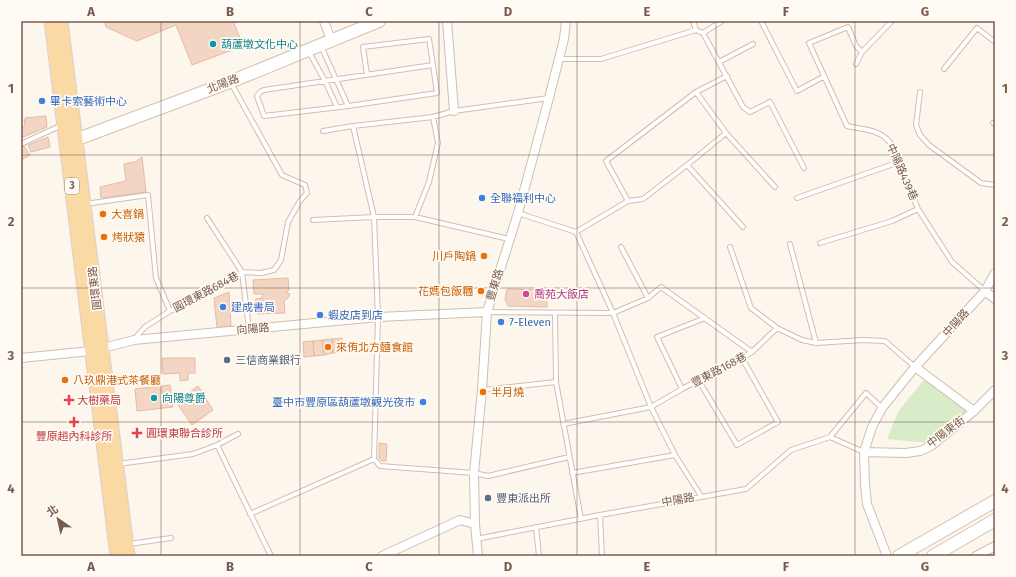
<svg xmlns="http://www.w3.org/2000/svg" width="1016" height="577" viewBox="0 0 1016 577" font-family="'Fira Sans','Noto Sans TC',sans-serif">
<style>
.green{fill:#d8ecc9}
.building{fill:#f3d5c3;stroke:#e6bba3}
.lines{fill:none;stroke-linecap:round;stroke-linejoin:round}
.lane-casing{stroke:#d1beb0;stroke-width:6}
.street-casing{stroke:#d1beb0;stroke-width:10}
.secondary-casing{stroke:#d6c0b0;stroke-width:14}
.primary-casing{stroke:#dad1cd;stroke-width:15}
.lane{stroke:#fff;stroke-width:4}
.street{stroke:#fff;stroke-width:8}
.secondary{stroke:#fff;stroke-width:12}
.primary{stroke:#fbd9a5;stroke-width:13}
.grid{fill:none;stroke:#7a5c4d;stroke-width:1;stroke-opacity:0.55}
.culture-dot{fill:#0f9aa8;stroke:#fffaf3;stroke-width:1.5}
.shop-dot{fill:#3f7fe0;stroke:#fffaf3;stroke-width:1.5}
.food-dot{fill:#e8710a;stroke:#fffaf3;stroke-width:1.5}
.hotel-dot{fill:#d1479c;stroke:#fffaf3;stroke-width:1.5}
.service-dot{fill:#5c6f8a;stroke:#fffaf3;stroke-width:1.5}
.health-dot{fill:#e0444e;stroke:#fffaf3;stroke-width:1.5}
.labels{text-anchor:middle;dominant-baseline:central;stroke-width:3.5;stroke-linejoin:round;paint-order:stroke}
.shield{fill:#fffaf3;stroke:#a28b7f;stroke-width:1}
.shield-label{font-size:10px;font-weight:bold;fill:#7a5c4d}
.culture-label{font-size:11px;fill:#0d838f;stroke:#fffaf3;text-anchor:start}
.street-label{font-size:11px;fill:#7a5c4d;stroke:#fffaf3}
.shop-label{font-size:11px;fill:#366cbe;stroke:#fffaf3;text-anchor:start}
.food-label{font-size:11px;fill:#c56008;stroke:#fffaf3;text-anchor:start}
.hotel-label{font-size:11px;fill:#b23c85;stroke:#fffaf3;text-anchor:start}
.service-label{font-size:11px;fill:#4e5e75;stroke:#fffaf3;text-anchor:start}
.health-label{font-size:11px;fill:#be3a42;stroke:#fffaf3;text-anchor:start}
.neatline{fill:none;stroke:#7a5c4d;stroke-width:1.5}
.grid-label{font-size:13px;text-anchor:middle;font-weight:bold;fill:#7a5c4d}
</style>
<rect width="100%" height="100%" fill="#fdf6ec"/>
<!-- green -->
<path class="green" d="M926,377L971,410L928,443L887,439L898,412Z"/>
<!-- building -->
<path class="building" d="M104,21H238L234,23L243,46L192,65L176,25L137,41L106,27Z
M46,116L47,127L21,138V125L22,127L25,125L24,120L26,119L25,118Z
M48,137L50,147L31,152L28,145Z
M24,146L30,155L21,160V148Z
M142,157L146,192L101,198L100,187L126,181L124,164L135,162Z
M288,278L289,290L286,292L290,294L288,298L284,301L285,313L258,314L255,302L256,299L262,298L263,294H254L253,280Z
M507,289L547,290V307L508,306L505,299Z
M229,292L231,326L217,328L214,298Z
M342,338L343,352L333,353L332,339Z
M332,339L333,353L324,355L322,340Z
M322,340L324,355L314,356L313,341Z
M313,341L314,356L304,357L303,342Z
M162,358H195V373H188V380L180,381V373L163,374Z
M170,385L173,407L137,411L135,389Z
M198,386L213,410L192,425L176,402Z
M379,443L387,444L386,461H382L379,458Z"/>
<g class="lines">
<!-- lane casing -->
<g class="lane-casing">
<path id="lane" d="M693,21L696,30L703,33L743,107L750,112L770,102L804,168
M761,21L797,91L823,77
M703,33L722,21
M321,46L348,106
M309,52L325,81L337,107
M862,52L856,46L848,27L809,43L847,126C865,130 881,129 892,145L918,209L952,262L985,291
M559,59H601L696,30
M719,62L753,44
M856,64L862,52L892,21
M433,65L437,93L348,106L264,116L257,96L260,92L264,90Z
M944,69L977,28L995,42
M367,75L363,47L429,39L433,65
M696,92L726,133L775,187
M920,92L916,125L920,135L929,145L981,183L995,185
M993,123L995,124
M353,126L374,217L378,317L374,459
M323,131L353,126L433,117L454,111L549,98
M21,144L62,125
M687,165L743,227
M797,198L899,162
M628,201L606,161L696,92L727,76
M85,204L148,195L156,278L170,311
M518,213L576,232L628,201L643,199L687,165L726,133
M415,217L429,182L438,143L433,117
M207,218L242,272L249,329
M313,220L374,217H415L509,239
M576,232L613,313L651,407L675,455L701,496
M820,243L892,221L918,209
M790,244L816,343
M621,247L648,298
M730,247L751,308L777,328L802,340L816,343L863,340L885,341L915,367
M487,312L613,313L648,298L661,287L752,352
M555,313L556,382L581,519
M134,339L145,327L170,311L192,301L242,272L261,273L274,270L281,260L288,222L300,201L307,193L305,185L282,175L231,83
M699,381L737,445L778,422L742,358
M682,389L657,337L705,318
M482,390L556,382
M563,424L651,407L682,389L742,358L752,352L777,328
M830,437L866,393L882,408
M217,445L271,556
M374,459L380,466L474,473L488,476L569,457
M118,464L193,454L217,445L238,434
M572,473L675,455
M250,514L374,459
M600,515L602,556
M536,527L539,556
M476,539L600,515L746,489L791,450L830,437L864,452
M129,544L171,538"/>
</g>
<!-- street casing -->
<g class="street-casing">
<path id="street" d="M324,21L331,40
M447,21L454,111
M985,291L995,299
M21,358L91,351L134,340L378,317L487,312
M915,367L974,411
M864,452L906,453L920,451L931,446L974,411L995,390
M382,556L460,520L475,524
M478,556L475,524L474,473L482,390L487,312L518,213L549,98L564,39L566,21
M887,556L867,504L865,484L864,452L872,427L882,408L915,367L985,291L995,273
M976,556L995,546"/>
</g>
<!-- secondary casing -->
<g class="secondary-casing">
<path id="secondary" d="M67,143L230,82L379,21
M899,556L995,501
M933,556L995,520"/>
</g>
<!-- primary casing -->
<g class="primary-casing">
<path id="primary" d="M51,21L117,556
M61,21L128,556"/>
</g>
<!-- lane -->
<use href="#lane" class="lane"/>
<!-- street -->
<use href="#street" class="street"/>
<!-- secondary -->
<use href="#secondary" class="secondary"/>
<!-- primary -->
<use href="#primary" class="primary"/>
</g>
<!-- grid -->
<path class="grid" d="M161,21V556M300,21V556M439,21V556M577,21V556M716,21V556M855,21V556M21,155H995M21,288H995M21,422H995"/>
<!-- markers -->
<g class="culture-dot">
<circle cx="213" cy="44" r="4"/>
<circle cx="154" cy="398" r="4"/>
</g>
<g class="shop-dot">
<circle cx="42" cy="101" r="4"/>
<circle cx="482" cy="198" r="4"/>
<circle cx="223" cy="307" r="4"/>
<circle cx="320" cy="315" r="4"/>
<circle cx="501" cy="322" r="4"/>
<circle cx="423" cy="402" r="4"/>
</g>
<g class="food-dot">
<circle cx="103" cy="214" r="4"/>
<circle cx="104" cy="237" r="4"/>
<circle cx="484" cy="256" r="4"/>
<circle cx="481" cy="291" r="4"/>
<circle cx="328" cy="347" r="4"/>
<circle cx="65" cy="380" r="4"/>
<circle cx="483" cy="392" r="4"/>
</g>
<circle class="hotel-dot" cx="526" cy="294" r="4"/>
<g class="service-dot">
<circle cx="227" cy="360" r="4"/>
<circle cx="488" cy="498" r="4"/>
</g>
<g class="health-dot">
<path d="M67 394h4v4h4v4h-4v4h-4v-4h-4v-4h4z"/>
<path d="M72 416h4v4h4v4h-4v4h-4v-4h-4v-4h4z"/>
<path d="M135 427h4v4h4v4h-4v4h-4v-4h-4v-4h4z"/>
</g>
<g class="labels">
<!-- shield labels -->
<rect class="shield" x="65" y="178" width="14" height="16" rx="3"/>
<g class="shield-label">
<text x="72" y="186">3</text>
</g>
<!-- culture labels -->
<g class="culture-label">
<text x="221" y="44">葫蘆墩文化中心</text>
<text x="162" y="398">向陽尊爵</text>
</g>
<!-- street labels -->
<g class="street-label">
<text transform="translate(223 84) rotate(-21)">北陽路</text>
<text transform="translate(902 172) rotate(66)">中陽路439巷</text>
<text transform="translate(495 285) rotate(-73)">豐東路</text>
<text transform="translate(95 288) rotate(-97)">圓環東路</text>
<text transform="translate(206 292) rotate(-28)">圓環東路684巷</text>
<text transform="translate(956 323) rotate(-48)">中陽路</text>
<text transform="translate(253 329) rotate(-5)">向陽路</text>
<text transform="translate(719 370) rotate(-28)">豐東路168巷</text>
<text transform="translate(946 432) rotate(-37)">中陽東街</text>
<text transform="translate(678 500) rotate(-10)">中陽路</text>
</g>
<!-- shop labels -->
<g class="shop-label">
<text x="50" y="101">畢卡索藝術中心</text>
<text x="490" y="198">全聯福利中心</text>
<text x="231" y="307">建成書局</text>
<text x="328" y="315">蝦皮店到店</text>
<text x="509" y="322">7-Eleven</text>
<text x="415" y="402" text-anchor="end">臺中市豐原區葫蘆墩觀光夜市</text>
</g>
<!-- food labels -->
<g class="food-label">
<text x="111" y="214">大喜鍋</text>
<text x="112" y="237">烤狀猿</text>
<text x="476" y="256" text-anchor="end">川戶陶鍋</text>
<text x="473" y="291" text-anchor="end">花媽包飯糰</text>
<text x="336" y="347">來侑北方麵食館</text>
<text x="73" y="380">八玖鼎港式茶餐廳</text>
<text x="491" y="392">半月燒</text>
</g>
<!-- hotel labels -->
<g class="hotel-label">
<text x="534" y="294">喬苑大飯店</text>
</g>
<!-- service labels -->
<g class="service-label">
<text x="235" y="360">三信商業銀行</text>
<text x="496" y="498">豐東派出所</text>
</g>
<!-- health labels -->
<g class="health-label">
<text x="77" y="400">大樹藥局</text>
<text x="146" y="433">圓環東聯合診所</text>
<text x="74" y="436" text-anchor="middle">豐原趙內科診所</text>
</g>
</g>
<!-- border -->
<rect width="1016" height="577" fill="none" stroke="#fffaf3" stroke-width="44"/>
<!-- north arrow -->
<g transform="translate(58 519) rotate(326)" stroke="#fffaf3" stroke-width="3" paint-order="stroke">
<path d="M0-3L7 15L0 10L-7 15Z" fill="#7a5c4d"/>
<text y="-6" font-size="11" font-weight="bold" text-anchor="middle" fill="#7a5c4d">北</text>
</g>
<rect x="22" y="22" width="972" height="533" class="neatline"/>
<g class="grid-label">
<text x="91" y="16">A</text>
<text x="230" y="16">B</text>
<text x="369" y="16">C</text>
<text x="508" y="16">D</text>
<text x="647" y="16">E</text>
<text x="786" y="16">F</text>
<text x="925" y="16">G</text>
<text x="11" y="93">1</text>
<text x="1005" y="93">1</text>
<text x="11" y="226">2</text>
<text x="1005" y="226">2</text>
<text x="11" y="360">3</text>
<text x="1005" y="360">3</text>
<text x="11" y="493">4</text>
<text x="1005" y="493">4</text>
<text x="91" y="571">A</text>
<text x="230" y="571">B</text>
<text x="369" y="571">C</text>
<text x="508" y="571">D</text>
<text x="647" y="571">E</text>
<text x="786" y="571">F</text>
<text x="925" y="571">G</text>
</g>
</svg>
